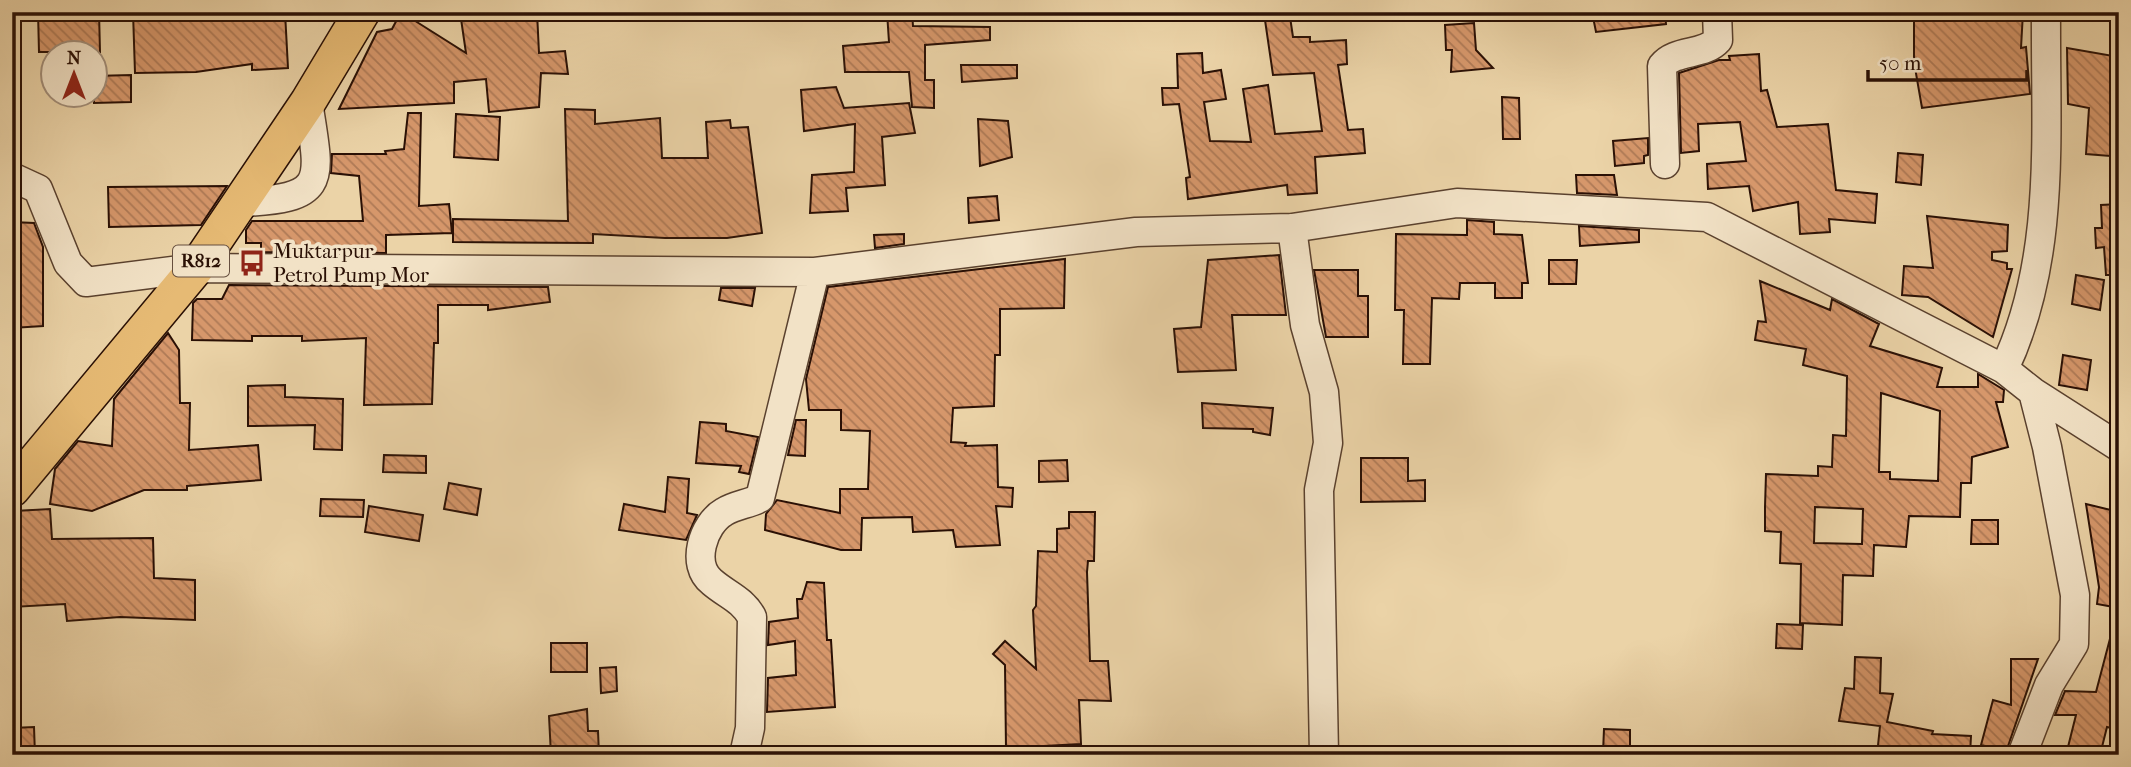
<svg xmlns="http://www.w3.org/2000/svg" width="2131" height="767" viewBox="0 0 2131 767" font-family="'IM FELL French Canon',serif">
<style>
.building{fill:url(#building-back-hatch);stroke:#2a1005;stroke-width:2;fill-rule:evenodd}
.lines{fill:none;stroke-linecap:round;stroke-linejoin:round}
.minor-casing{stroke:#5a412e;stroke-width:31}
.major-casing{stroke:#2a1005;stroke-width:38}
.minor{stroke:#f2e2c6;stroke-width:28}
.major{stroke:#e6ba74;stroke-width:35}
.labels{text-anchor:middle;dominant-baseline:central;stroke-width:7;stroke-linejoin:round;paint-order:stroke}
.shield{fill:#f2e2c6;stroke:#664f3f;stroke-width:2}
.shield-label{font-size:19px;font-weight:bold;fill:#2a1005}
.poi-label{font-size:21px;fill:#2a1005;stroke:#f2e2c6;text-anchor:start}
</style>
<defs>
<pattern id="building-back-hatch" width="6" height="6" patternUnits="userSpaceOnUse" patternTransform="scale(1.75)"><rect width="6" height="6" fill="#d6976b"/><path d="M-1 5l2 2M0 0l6 6M5-1l2 2" fill="none" stroke="#ae7a56"/></pattern>
</defs>
<rect width="100%" height="100%" fill="#ebd3a7"/>
<filter id="stains"><feTurbulence type="fractalNoise" baseFrequency=".00286" numOctaves="4"/><feColorMatrix values="0 0 0 0 .2 0 0 0 0 .09 0 0 0 0 .02 0 0 0 .5 -.17"/></filter>
<radialGradient id="worn" r=".72"><stop offset=".6" stop-color="#630" stop-opacity="0"/><stop offset="1" stop-color="#630" stop-opacity=".3"/></radialGradient>
<!-- building -->
<path class="building" d="M38,12H99L100,52H39Z
M133,12H285L288,68L252,70V64L196,72L135,73Z
M401,12L466,53L460,12H537L539,53L565,51L568,74L541,73L539,107L489,112L486,79L454,82V103L339,109L377,32L392,29Z
M887,12H912L913,26L990,27V40L925,45V80H934V108L912,107L909,72H845L843,46L889,42Z
M1592,12H1665L1666,24L1596,32Z
M1914,12H2023L2021,48L2026,47L2030,94L1922,108L1914,62Z
M1290,17L1293,37H1310V42L1346,40L1347,64L1338,65L1348,130L1363,129L1365,153L1315,157L1317,193L1288,195L1287,185L1188,199L1186,178L1190,177L1179,104L1163,105L1162,88H1178L1177,54L1202,53L1203,73L1221,70L1226,99L1204,102L1210,141L1251,142L1243,89L1268,85L1275,134L1322,131L1314,73L1273,75L1265,20Z
M1474,23L1476,50L1493,68L1451,72L1452,50H1446L1445,25Z
M2067,48L2119,57L2110,156L2086,154L2089,108L2068,104Z
M1759,54L1761,91L1767,90L1777,127L1828,124L1836,190L1877,194L1875,223L1829,219L1830,232L1800,234L1798,202L1753,211L1749,186L1708,189L1707,164L1746,161L1740,122L1698,124L1699,151L1681,153L1679,73L1719,60H1730L1729,56Z
M961,65H1017V78L962,82Z
M131,75V102L94,103V76Z
M836,87L844,108L909,103L915,133L882,137L885,185L846,188L848,211L810,213L812,175L854,172L855,124L804,131L801,90Z
M1502,97L1519,98L1520,139H1503Z
M565,109L595,110V124L660,118L662,158H708L706,122L730,120L731,128L748,127L762,233L727,238H665L593,234V243L453,242V219L568,221Z
M408,113H421L419,206L449,204L452,233L386,235V253L261,252V243H246V230L252,221H363L359,176L331,173L332,154H386L385,151L404,149Z
M456,114L500,117L498,160L454,157Z
M978,119L1008,121L1012,157L980,166Z
M1648,138V155L1644,156V163L1615,166L1613,141Z
M1898,153L1923,155L1921,185L1896,182Z
M1576,175H1614L1617,195L1577,193Z
M227,186L201,225L109,227L108,187Z
M997,196L999,220L969,223L968,198Z
M2119,204V275H2106L2104,247L2096,248L2095,228H2102L2101,205Z
M1927,216L2008,225L2007,251L1992,252V260L2007,263V269H2012L1993,337L1928,297L1902,295L1904,266L1933,268Z
M1467,220L1494,222V234L1522,235L1528,283H1522V298H1495V283H1460L1459,299L1432,298L1430,364H1403L1404,310H1395L1396,234L1467,235Z
M12,222L34,223L43,247V326L12,328Z
M1579,226L1639,230V242L1580,246Z
M904,234V244L875,248L874,235Z
M1279,255L1286,315H1232L1236,370L1178,372L1174,329L1201,327L1208,260Z
M1065,259L1064,308L1000,309V355H995L994,406L953,408L951,442L966,443L965,446L997,445L998,487L1013,488L1012,507L996,506L1000,545L956,547L953,530L913,532L912,517L862,518L861,550H841L765,530L766,514L777,500L840,513V489H868L870,431L841,430V410H809L806,379L828,287Z
M1549,260H1577L1576,284H1549Z
M1314,270H1358V296H1368V337H1326Z
M2076,275L2104,280L2100,310L2072,304Z
M1760,281L1830,310L1832,299L1879,324L1870,346L1942,368L1937,387H1978V374L2004,390L2003,402H1996L2008,447L1972,457L1971,483H1961L1960,517L1909,516L1906,547L1874,545L1873,576L1843,575L1842,625L1800,623L1801,564L1780,563L1781,532L1765,531V507L1766,474L1818,476V466L1832,467L1833,435L1846,436L1847,376L1803,365L1806,349L1755,340L1758,321L1766,322ZM1881,393L1940,411L1938,481L1890,479V472H1879ZM1815,507L1863,509L1862,544L1814,543Z
M229,285L548,287L550,302L488,310V305H438V343H434L432,404L364,405L366,338L302,341V336H252V341L192,340L193,303L197,299H222Z
M721,288H755L752,306L719,300Z
M168,333L179,350L180,403H190L189,450L258,445L261,480L187,486V490H144L92,511L50,504L55,469L78,441L112,446L114,399Z
M2063,355L2091,360L2087,390L2059,385Z
M285,385V397L343,399L342,450L314,449L315,425L248,426V386Z
M1202,403L1273,408L1270,435L1253,432V429L1203,428Z
M796,420H806L805,456L788,455Z
M700,422L726,424V431L758,437L749,474L739,472L741,466L696,463Z
M384,455L426,456V473L383,472Z
M1361,458H1408V481L1425,480V501L1361,502Z
M1067,460L1068,481L1039,482V461Z
M668,477L689,479L687,513L697,515L686,540L619,530L624,504L665,512Z
M449,483L481,489L477,515L444,509Z
M321,499L364,500L363,517L320,516Z
M2086,504L2119,512V608L2097,604L2099,587Z
M369,506L423,515L419,541L365,532Z
M50,509L52,539L153,538L154,578L195,580V620L120,617L67,621L65,604L12,607V529H16L15,511Z
M1069,512H1095L1094,561H1088L1087,572L1090,661H1108L1111,701L1079,700L1081,744L1006,748L1005,665L993,654L1005,641L1036,669L1033,610L1036,606L1038,551L1057,552V529L1069,528Z
M1972,520H1998V544H1971Z
M807,582L824,583L827,640H831L835,707L767,712L768,678L796,675L795,641L768,645L769,622L798,618L797,599H802Z
M1777,624L1803,625L1802,649L1776,648Z
M2112,631L2119,632V730L2107,727L2100,755H2066L2076,715H2055L2065,691L2096,692Z
M551,643H587V672H551Z
M1855,657L1881,658L1880,693L1893,694L1887,722L1933,731L1932,734L1971,736L1970,755H1877L1880,726L1839,721L1845,688L1854,689Z
M2011,659H2038L2006,752L1981,745L1993,700L2011,705Z
M616,667L617,691L601,693L600,668Z
M587,709L588,731H598L599,755H551L549,716Z
M34,727L35,755H12V728Z
M1604,729L1630,730V753H1603Z"/>
<g class="lines">
<!-- minor casing -->
<g class="minor-casing">
<path id="minor" d="M1665,164L1662,66C1675,49 1704,56 1718,40L1717,12
M12,177L38,189L68,263L86,282L196,268L815,272L1136,232L1292,228L1457,203L1707,217L2004,369L2033,392L2119,447
M241,202C330,199 320,180 308,102
M1292,228L1305,325L1324,392L1328,443L1319,490L1324,755
M2004,369C2057,258 2045,133 2046,12
M744,755L750,728L752,617C742,599 727,595 712,582C690,565 703,524 724,512C735,505 749,504 760,498L815,272
M2022,755L2049,685L2074,644L2075,595L2047,447L2033,392"/>
</g>
<!-- major casing -->
<g class="major-casing">
<path id="major" d="M12,489L196,268L308,102L362,12"/>
</g>
<!-- minor -->
<use href="#minor" class="minor"/>
<!-- major -->
<use href="#major" class="major"/>
</g>
<!-- icons -->
<defs>
<g id="bus-bare" transform="scale(2.1)"><path d="M-5-6H5V4H4V6H2V4H-2V6H-4V4H-5ZM-3.5-4V0h7V-4ZM-3.5 1.2v1.5H-2V1.2ZM2 1.2v1.5H3.5V1.2Z" fill="#8f2418" stroke="#f2e2c6" stroke-width="2.5" paint-order="stroke"/></g>
</defs>
<g fill-rule="evenodd">
<use href="#bus-bare" x="252" y="263"/>
</g>
<g class="labels">
<!-- shield labels -->
<rect class="shield" x="173" y="245.5" width="56" height="31" rx="5"/>
<g class="shield-label">
<text x="201" y="261">R812</text>
</g>
<!-- poi labels -->
<g class="poi-label">
<text x="273" y="251">Muktarpur<tspan x="273" dy="24">Petrol Pump Mor</tspan></text>
</g>
</g>
<!-- margin -->
<rect width="2131" height="767" fill="none" stroke="#ebd3a7" stroke-width="42"/>
<rect x="14" y="14" width="2103" height="739" fill="none" stroke="#2a1005" stroke-width="3.5"/>
<rect x="21" y="21" width="2089" height="725" fill="none" stroke="#2a1005" stroke-width="2"/>
<!-- north arrow -->
<g transform="translate(74 74)"><circle r="33" fill="#f2e2c6" stroke="#a28e79" stroke-width="2"/>
<path d="M0-5L12 26L0 18L-12 26Z" fill="#8f2418"/>
<text y="-10" font-size="19" font-weight="bold" text-anchor="middle" fill="#2a1005">N</text>
</g>
<!-- scale -->
<path d="M1868 70v10h159v-10" fill="none" stroke="#2a1005" stroke-width="3.5"/>
<text x="1879" y="70" font-size="21" fill="#2a1005" stroke="#f2e2c6" stroke-width="5" paint-order="stroke">50 m</text>
<rect width="100%" height="100%" filter="url(#stains)"/>
<rect width="100%" height="100%" fill="url(#worn)"/>
</svg>
